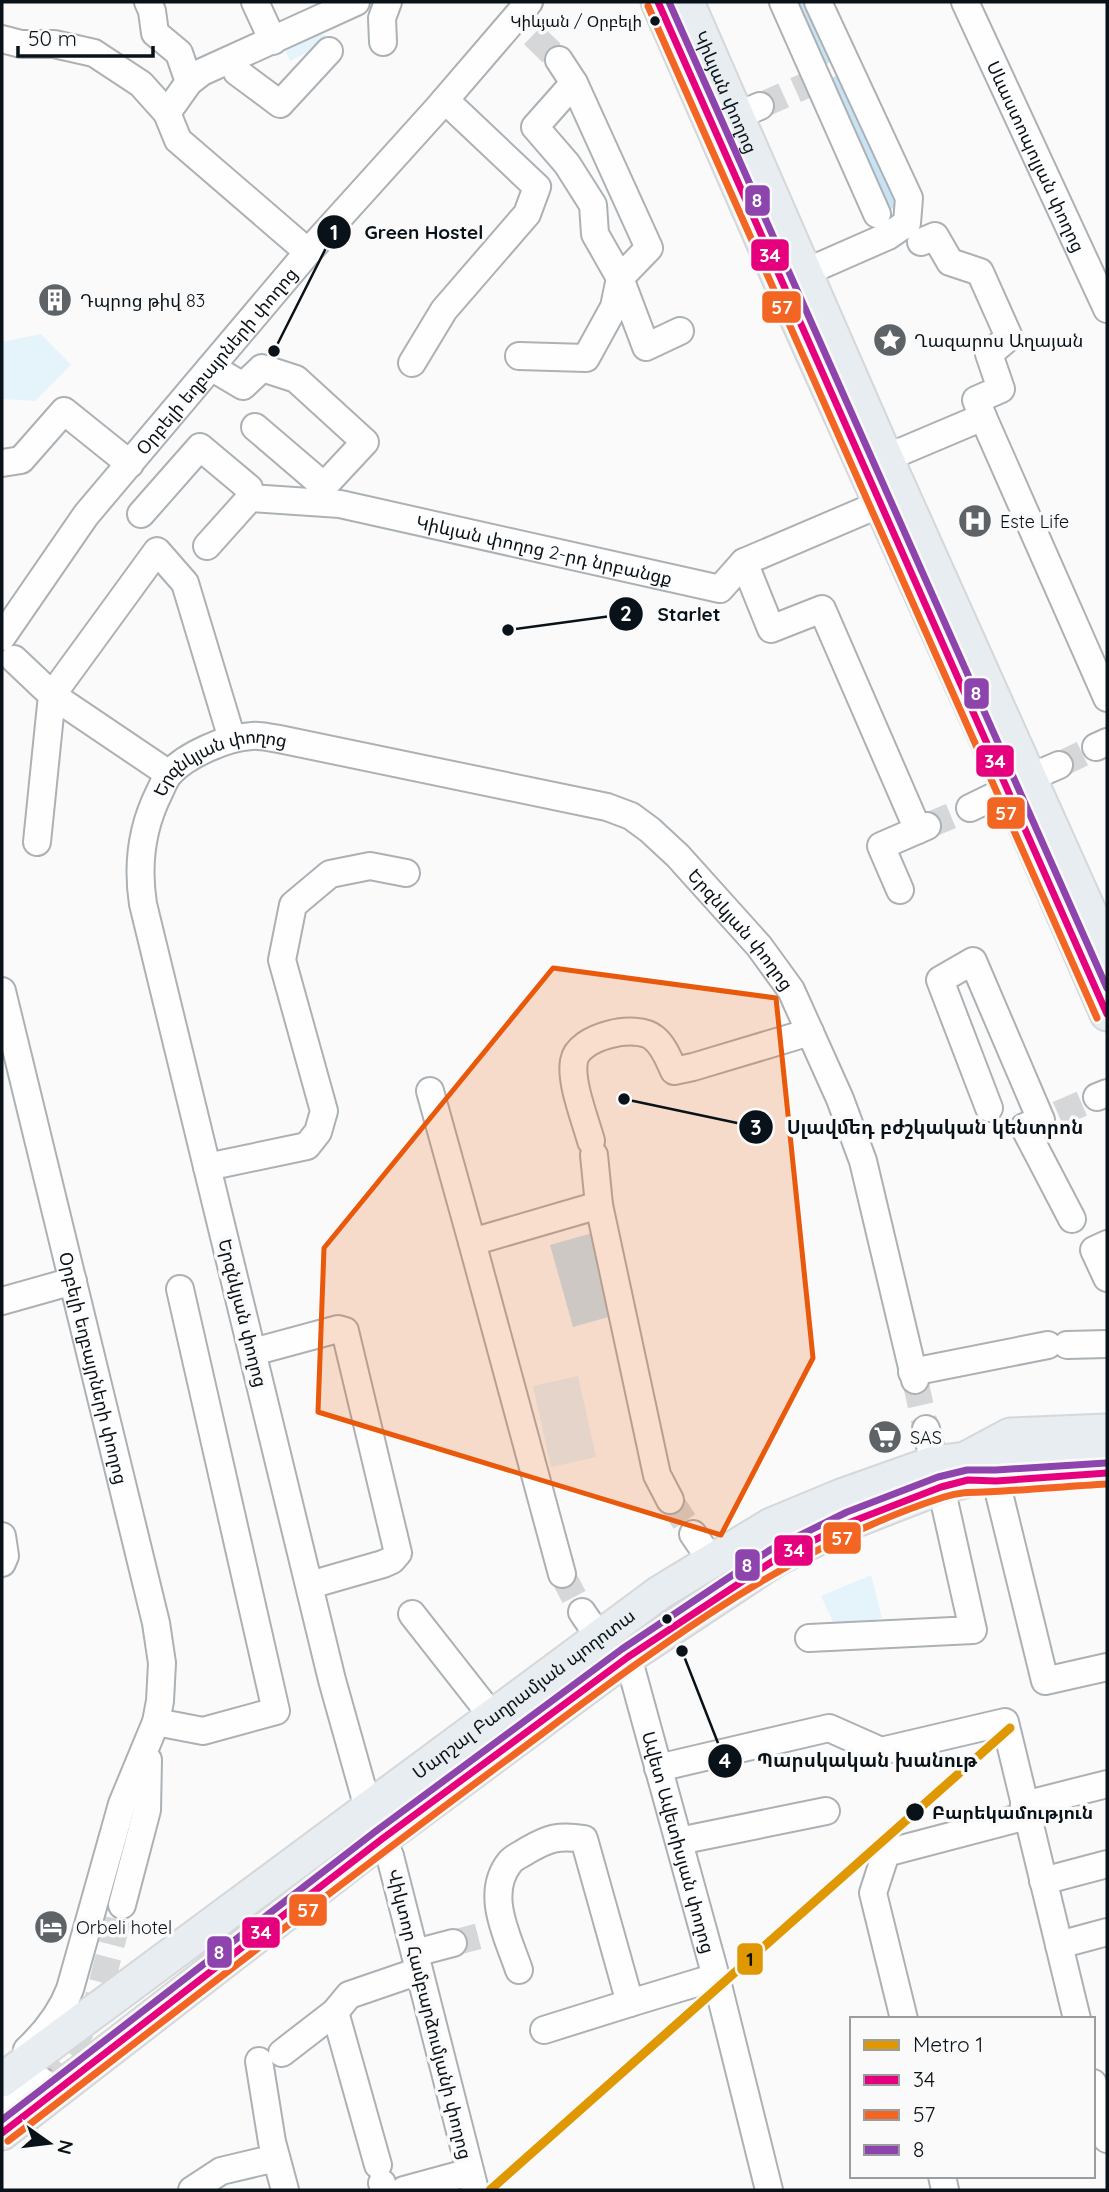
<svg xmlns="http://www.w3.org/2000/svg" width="1109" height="2192" viewBox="0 0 1109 2192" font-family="Quicksand,'Noto Sans Armenian',sans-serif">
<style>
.green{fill:#e5f3fb}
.forest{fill:#c8e4f4}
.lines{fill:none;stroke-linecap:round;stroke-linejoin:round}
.minor-tunnel{stroke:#d6d7d8;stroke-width:26;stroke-dasharray:26 13;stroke-linecap:butt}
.minor-casing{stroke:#acb1b5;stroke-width:30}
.major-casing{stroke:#d6d7d8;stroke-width:37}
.minor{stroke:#fefefe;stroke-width:26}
.major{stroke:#e7edf1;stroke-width:33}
.bus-1-casing{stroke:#fafafa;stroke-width:12}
.bus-2-casing{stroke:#fafafa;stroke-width:12}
.bus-3-casing{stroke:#fafafa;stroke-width:12}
.bus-1{stroke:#e5007d;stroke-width:7}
.bus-2{stroke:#f26522;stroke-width:7}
.bus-3{stroke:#8e44ad;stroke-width:7}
.metro-1-casing{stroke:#fafafa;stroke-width:14}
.metro-1{stroke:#df9702;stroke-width:9}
.marked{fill:#e8590c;fill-opacity:0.2;stroke:#e8590c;stroke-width:5;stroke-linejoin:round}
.bus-dot{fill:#081218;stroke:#fafafa;stroke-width:2.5}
.labels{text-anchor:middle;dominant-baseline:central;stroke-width:7;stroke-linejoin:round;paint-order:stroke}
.bus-label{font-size:16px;fill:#081218;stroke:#fafafa;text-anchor:end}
.street-label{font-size:18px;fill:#081218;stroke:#fafafa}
.poi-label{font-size:18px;fill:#081218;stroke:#fafafa;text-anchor:start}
.stop-label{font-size:18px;font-weight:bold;fill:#081218;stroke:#fafafa;text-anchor:start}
.leader{fill:none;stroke:#081218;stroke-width:2.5}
.callout-dot{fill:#081218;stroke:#fafafa;stroke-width:2.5}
.mark-label{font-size:21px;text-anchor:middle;font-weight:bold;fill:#fff}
.callout-label{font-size:19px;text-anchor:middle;font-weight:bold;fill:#081218;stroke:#fafafa;stroke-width:7;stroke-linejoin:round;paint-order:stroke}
.line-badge{stroke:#fafafa;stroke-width:2.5}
.badge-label{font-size:19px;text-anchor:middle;font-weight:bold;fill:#fff}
.pale-badge-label{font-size:19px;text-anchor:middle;font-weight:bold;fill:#111}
</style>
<rect width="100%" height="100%" fill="#fafafa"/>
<!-- green -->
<path class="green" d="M318,29L322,34L334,39L290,61L282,44Z
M41,334L71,365L35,401L2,399V342Z
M578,1376L596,1457L551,1467L533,1386Z
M871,1575L882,1618L835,1626L821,1596Z"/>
<!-- forest -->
<path class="forest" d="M796,2H812L838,58L824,65Z
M844,72L903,202L890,210L829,79Z
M596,1232L619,1314L573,1327L550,1245Z"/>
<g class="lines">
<!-- minor-tunnel -->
<path class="minor-tunnel" d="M533,35L559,60
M760,106L809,84
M1059,765L1096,747
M927,826L970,808
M1058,1114L1097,1097
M915,1380L926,1429
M670,1500L693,1534
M562,1574L582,1612
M453,1943L491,1933
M42,2081L74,2044L96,2005L122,1905"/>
<!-- minor casing -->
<g class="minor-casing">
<g id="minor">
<path d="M148,2L152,11L155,33L179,53L189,82"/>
<path d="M255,2L273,41"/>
<path d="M783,2L877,214"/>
<path id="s1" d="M965,2L1107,309"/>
<path d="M2,39L21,44H54L94,53L141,84L167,113L178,140L308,252"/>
<path d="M383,42L382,18L388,2"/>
<path d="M559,60L574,83"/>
<path d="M237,72L280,104L329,51"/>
<path d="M167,113L189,82L202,72L356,2"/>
<path d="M737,116L760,106"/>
<path d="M921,242L935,236L950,262L980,272L1009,337L989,354L1001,389L976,400L983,417"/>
<path d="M806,272L888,236L907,223L909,198L818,2"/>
<path d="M519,356L586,358L614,307L620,278L595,234L593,205L567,164L535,127L574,83L649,248L620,278L646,347L680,331"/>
<path d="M412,363L444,310L527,214L537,187L445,100"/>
<path d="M211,367L243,386L262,368L296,379L365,442L324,486L255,427"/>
<path d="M886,458L983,417L1107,698"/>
<path d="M2,463L21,460L64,411L130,464"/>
<path d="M141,514L200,447L249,488L250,498"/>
<path id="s2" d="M207,546L250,498L340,504L720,589L744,562L880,504"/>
<path d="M744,562L771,629L822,609L918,830"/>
<path id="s3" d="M2,637L86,515L308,252L438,108L529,2"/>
<path d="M14,659L52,695L37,842"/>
<path d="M1096,747L1107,742"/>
<path d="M169,774L52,695L157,551L185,583L232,739"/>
<path d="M1029,778L1059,765"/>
<path d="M970,808L1009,789"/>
<path d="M900,890L881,846L927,826"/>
<path id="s4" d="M2,991L156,1623L162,1663L160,1701L156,1722L122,1804L70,1989C61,2013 46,2032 27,2050"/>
<path d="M430,1091L472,1242"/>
<path d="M1097,1097L1107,1093"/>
<path d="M989,1108L940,980L973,961L1041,1120L1024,1127L1072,1219"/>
<path d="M591,1141C585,1119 570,1082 574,1061C578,1036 637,1023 654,1038C664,1046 669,1060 674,1071L693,1067L810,1032"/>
<path d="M594,1155L599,1205"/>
<path d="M207,1167L307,1146L318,1132L324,1111L282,960L293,905L330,874L370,866L406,873"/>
<path d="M1107,1244L1094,1250L1107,1278"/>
<path d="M2,1301L73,1281"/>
<path d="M1067,1345L1107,1344"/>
<path d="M253,1352L338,1329L345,1331L398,1553L392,1560L383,1564L310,1585"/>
<path d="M912,1372L1048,1345"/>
<path d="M926,1429L934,1463"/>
<path d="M996,1481L1045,1681L1107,1667"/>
<path d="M693,1534L711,1560"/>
<path d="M2,1536L5,1556L2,1563"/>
<path d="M562,1574L472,1242L599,1205L657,1475L670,1500"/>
<path d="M582,1612L599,1637"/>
<path d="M412,1614L492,1716"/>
<path d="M809,1638L973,1630L941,1487"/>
<path id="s5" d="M628,1657L716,1977L769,2190"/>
<path d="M156,1722L203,1731L276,1711L180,1289"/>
<path d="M658,1768L829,1728L881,1751L1005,1722L1077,2019"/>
<path d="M1024,1805L1107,1784"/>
<path d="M679,1841L826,1811"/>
<path d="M1043,1881L1107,1864"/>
<path d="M122,1905L147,1810L148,1760"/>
<path d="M1059,1945L1107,1932"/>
<path d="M415,1953L453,1943"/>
<path d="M519,1970C508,1937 484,1894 510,1862C514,1857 522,1854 528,1850C549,1838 559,1835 584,1839L630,2003L716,1977"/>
<path d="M335,2012L378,2165"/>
<path d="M904,2019L873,1893L886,1853L1027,1816"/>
<path d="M544,2030L630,2003"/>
<path d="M282,2053L335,2012L349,1995L419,1971"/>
<path d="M259,2061L272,2142L285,2190"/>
<path d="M1093,2083L1107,2139"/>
<path d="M2,2111L42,2081"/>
<path d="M942,2176L945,2190"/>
<path d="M382,2183L384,2190"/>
<path d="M192,2190L221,2171L276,2158"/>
<path d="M404,2190L470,2172"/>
<path id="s6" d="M475,2190L390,1856L368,1808L332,1680L143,904C137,865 141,829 159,793C162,787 165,779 169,774C186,755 227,737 252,736C260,735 270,738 279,739L607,807L631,816L650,830L678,856L759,946L791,990L840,1099L863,1161L915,1380"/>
</g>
</g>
<!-- major casing -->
<g class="major-casing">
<g id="major">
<path d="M658,2L782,285L1009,789L1107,1014"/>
<path id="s7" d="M687,2L886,458L1107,951"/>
<path d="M967,1458L1010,1435L1107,1431"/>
<path id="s8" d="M2,2080L659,1593L771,1525L841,1496L934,1463L994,1456"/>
<path d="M2,2133L382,1839L628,1657L776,1559L851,1522L941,1487L968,1480L1011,1464L1107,1459"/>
</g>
</g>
<!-- minor -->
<use href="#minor" class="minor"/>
<!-- major -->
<use href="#major" class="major"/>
<!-- bus-1 casing -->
<g class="bus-1-casing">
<path id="bus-1" d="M658,2L1107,1014
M2,2133L382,1839L628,1657L776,1559L851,1522L941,1487L968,1480L996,1481L1107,1473"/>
</g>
<!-- bus-2 casing -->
<g class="bus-2-casing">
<path id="bus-2" d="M648,6L1097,1018
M8,2141C174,2013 339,1884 508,1759C644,1658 781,1549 944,1497C966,1490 981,1493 1003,1491C1038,1489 1072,1486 1107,1484"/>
</g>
<!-- bus-3 casing -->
<g class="bus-3-casing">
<path id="bus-3" d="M669,2L1107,988
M2,2120L376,1831L622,1649L770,1550L847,1512L938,1477L967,1470H996L1106,1463"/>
</g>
<!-- bus-1 -->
<use href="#bus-1" class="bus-1"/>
<!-- bus-2 -->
<use href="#bus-2" class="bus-2"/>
<!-- bus-3 -->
<use href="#bus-3" class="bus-3"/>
<!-- metro-1 casing -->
<g class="metro-1-casing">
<path id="metro-1" d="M490,2190L1010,1728"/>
</g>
<!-- metro-1 -->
<use href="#metro-1" class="metro-1"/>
</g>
<!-- marked area -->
<path class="marked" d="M553,968L776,998L813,1358L721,1535L318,1412L324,1248Z"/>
<!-- icons -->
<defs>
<g id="building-disc" transform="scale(1.75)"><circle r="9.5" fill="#5d6367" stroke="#fafafa"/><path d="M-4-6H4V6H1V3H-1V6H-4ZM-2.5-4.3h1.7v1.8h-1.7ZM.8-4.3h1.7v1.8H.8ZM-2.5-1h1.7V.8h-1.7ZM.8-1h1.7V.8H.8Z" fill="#fff"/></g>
<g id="sight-disc" transform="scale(1.75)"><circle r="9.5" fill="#5d6367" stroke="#fafafa"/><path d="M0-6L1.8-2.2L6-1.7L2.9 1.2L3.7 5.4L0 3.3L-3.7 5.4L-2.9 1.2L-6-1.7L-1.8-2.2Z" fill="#fff"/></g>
<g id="hospital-disc" transform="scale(1.75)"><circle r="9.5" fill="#5d6367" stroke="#fafafa"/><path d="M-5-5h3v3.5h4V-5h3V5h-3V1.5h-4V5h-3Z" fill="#fff"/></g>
<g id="supermarket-disc" transform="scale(1.75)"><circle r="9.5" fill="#5d6367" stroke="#fafafa"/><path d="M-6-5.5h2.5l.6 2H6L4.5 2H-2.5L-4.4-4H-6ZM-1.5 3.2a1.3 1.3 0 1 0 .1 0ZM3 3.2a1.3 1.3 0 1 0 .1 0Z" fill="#fff"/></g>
<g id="hotel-disc" transform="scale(1.75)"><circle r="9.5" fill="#5d6367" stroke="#fafafa"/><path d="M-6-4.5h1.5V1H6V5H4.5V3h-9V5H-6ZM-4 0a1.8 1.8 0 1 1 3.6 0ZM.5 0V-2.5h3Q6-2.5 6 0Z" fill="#fff"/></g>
</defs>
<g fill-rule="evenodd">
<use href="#building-disc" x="55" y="300"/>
<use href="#sight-disc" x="890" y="340"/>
<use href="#hospital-disc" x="975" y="521"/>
<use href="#supermarket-disc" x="885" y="1437"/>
<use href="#hotel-disc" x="51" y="1927"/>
</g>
<!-- markers -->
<g class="bus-dot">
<circle cx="655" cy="21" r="6"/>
<circle cx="667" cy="1619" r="6"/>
<circle cx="915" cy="1812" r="10"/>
</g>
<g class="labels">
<!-- bus labels -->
<g class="bus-label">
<text x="642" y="21">Կիևյան / Օրբելի</text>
</g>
<!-- street labels -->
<g class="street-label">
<text stroke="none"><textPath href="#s7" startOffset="98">Կիևյան փողոց</textPath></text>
<text stroke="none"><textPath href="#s1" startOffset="170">Սևաստոպոլյան փողոց</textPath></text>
<text stroke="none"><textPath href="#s3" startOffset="350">Օրբելի եղբայրների փողոց</textPath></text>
<text stroke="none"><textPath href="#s2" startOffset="364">Կիևյան փողոց 2-րդ նրբանցք</textPath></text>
<text stroke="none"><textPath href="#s6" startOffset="1517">Երզնկյան փողոց</textPath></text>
<text stroke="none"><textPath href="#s6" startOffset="2104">Երզնկյան փողոց</textPath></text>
<text transform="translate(243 1313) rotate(76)">Երզնկյան փողոց</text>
<text stroke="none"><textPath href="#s4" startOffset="388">Օրբելի եղբայրների փողոց</textPath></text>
<text stroke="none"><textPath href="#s8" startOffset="649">Մարշալ Բաղրամյան պողոտա</textPath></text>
<text stroke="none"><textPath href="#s5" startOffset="192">Ավետ Ավետիսյան փողոց</textPath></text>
<text transform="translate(430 2014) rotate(76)">Վիկտոր Համբարձումյանի փողոց</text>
</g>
<!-- poi labels -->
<g class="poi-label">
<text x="80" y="300">Դպրոց թիվ 83</text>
<text x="914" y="340">Ղազարոս Աղայան</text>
<text x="1000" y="521">Este Life</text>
<text x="910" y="1437">SAS</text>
<text x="76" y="1927">Orbeli hotel</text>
</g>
<!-- stop labels -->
<g class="stop-label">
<text x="932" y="1812">Բարեկամություն</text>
</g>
</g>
<!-- callouts -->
<path class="leader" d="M274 351L334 232M508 630L626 614M624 1099L756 1127M682 1651L725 1761"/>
<g class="callout-dot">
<circle cx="274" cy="351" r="7"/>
<circle cx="508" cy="630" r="7"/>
<circle cx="624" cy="1099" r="7"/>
<circle cx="682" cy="1651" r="7"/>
<circle cx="334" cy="232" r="18"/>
<circle cx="626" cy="614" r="18"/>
<circle cx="756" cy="1127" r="18"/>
<circle cx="725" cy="1761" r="18"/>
</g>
<g class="mark-label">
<text x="334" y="240">1</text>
<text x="626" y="621">2</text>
<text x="756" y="1135">3</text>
<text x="725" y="1768">4</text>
</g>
<g class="callout-label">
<text x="424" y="239">Green Hostel</text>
<text x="689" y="621">Starlet</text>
<text x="935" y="1134">Սլավմեդ բժշկական կենտրոն</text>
<text x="867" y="1767">Պարսկական խանութ</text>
</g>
<g class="line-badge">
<rect x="744" y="184" width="27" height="33" rx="7" fill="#8e44ad"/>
<rect x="750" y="238" width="40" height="34" rx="7" fill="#e5007d"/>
<rect x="761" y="290" width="41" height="34" rx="7" fill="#f26522"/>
<rect x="963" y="677" width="27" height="33" rx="7" fill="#8e44ad"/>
<rect x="975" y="744" width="40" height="34" rx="7" fill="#e5007d"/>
<rect x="986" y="796" width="40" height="34" rx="7" fill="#f26522"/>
<rect x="822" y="1521" width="40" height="34" rx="7" fill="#f26522"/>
<rect x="773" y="1534" width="41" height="33" rx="7" fill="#e5007d"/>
<rect x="734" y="1548" width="27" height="34" rx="7" fill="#8e44ad"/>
<rect x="288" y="1893" width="40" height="34" rx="7" fill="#f26522"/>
<rect x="241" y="1916" width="40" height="33" rx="7" fill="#e5007d"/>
<rect x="206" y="1935" width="27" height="34" rx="7" fill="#8e44ad"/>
<rect x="736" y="1942" width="28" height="34" rx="7" fill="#df9702"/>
</g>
<g class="badge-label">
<text x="757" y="207">8</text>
<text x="770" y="262">34</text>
<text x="782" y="314">57</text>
<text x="976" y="700">8</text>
<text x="995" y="768">34</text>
<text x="1006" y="820">57</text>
<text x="842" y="1545">57</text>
<text x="794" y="1557">34</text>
<text x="747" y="1572">8</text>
<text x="308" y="1917">57</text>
<text x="261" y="1939">34</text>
<text x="219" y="1959">8</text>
</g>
<g class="pale-badge-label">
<text x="750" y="1966">1</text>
</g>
<!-- border -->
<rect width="1109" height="2192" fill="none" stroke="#081218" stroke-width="7"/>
<!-- legend -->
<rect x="850" y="2017" width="245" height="161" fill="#fafafa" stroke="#999da0" stroke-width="2"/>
<rect x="864" y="2040" width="35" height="10" fill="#df9702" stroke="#999da0" stroke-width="2"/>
<text x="913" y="2052" font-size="21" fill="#081218">Metro 1</text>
<rect x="864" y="2075" width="35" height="10" fill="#e5007d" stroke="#999da0" stroke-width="2"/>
<text x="913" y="2087" font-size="21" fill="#081218">34</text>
<rect x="864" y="2110" width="35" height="10" fill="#f26522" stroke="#999da0" stroke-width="2"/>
<text x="913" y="2122" font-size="21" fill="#081218">57</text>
<rect x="864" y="2145" width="35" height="10" fill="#8e44ad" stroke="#999da0" stroke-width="2"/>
<text x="913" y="2157" font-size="21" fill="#081218">8</text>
<!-- north arrow -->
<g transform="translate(49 2143) rotate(104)" stroke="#fafafa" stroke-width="5" paint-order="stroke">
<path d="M0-5L12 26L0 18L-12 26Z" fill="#081218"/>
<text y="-10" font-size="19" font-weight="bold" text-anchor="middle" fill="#081218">N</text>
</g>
<!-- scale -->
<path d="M18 46v10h135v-10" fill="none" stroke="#081218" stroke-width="3.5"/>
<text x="28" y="46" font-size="21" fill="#081218" stroke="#fafafa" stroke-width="5" paint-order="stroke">50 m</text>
</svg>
